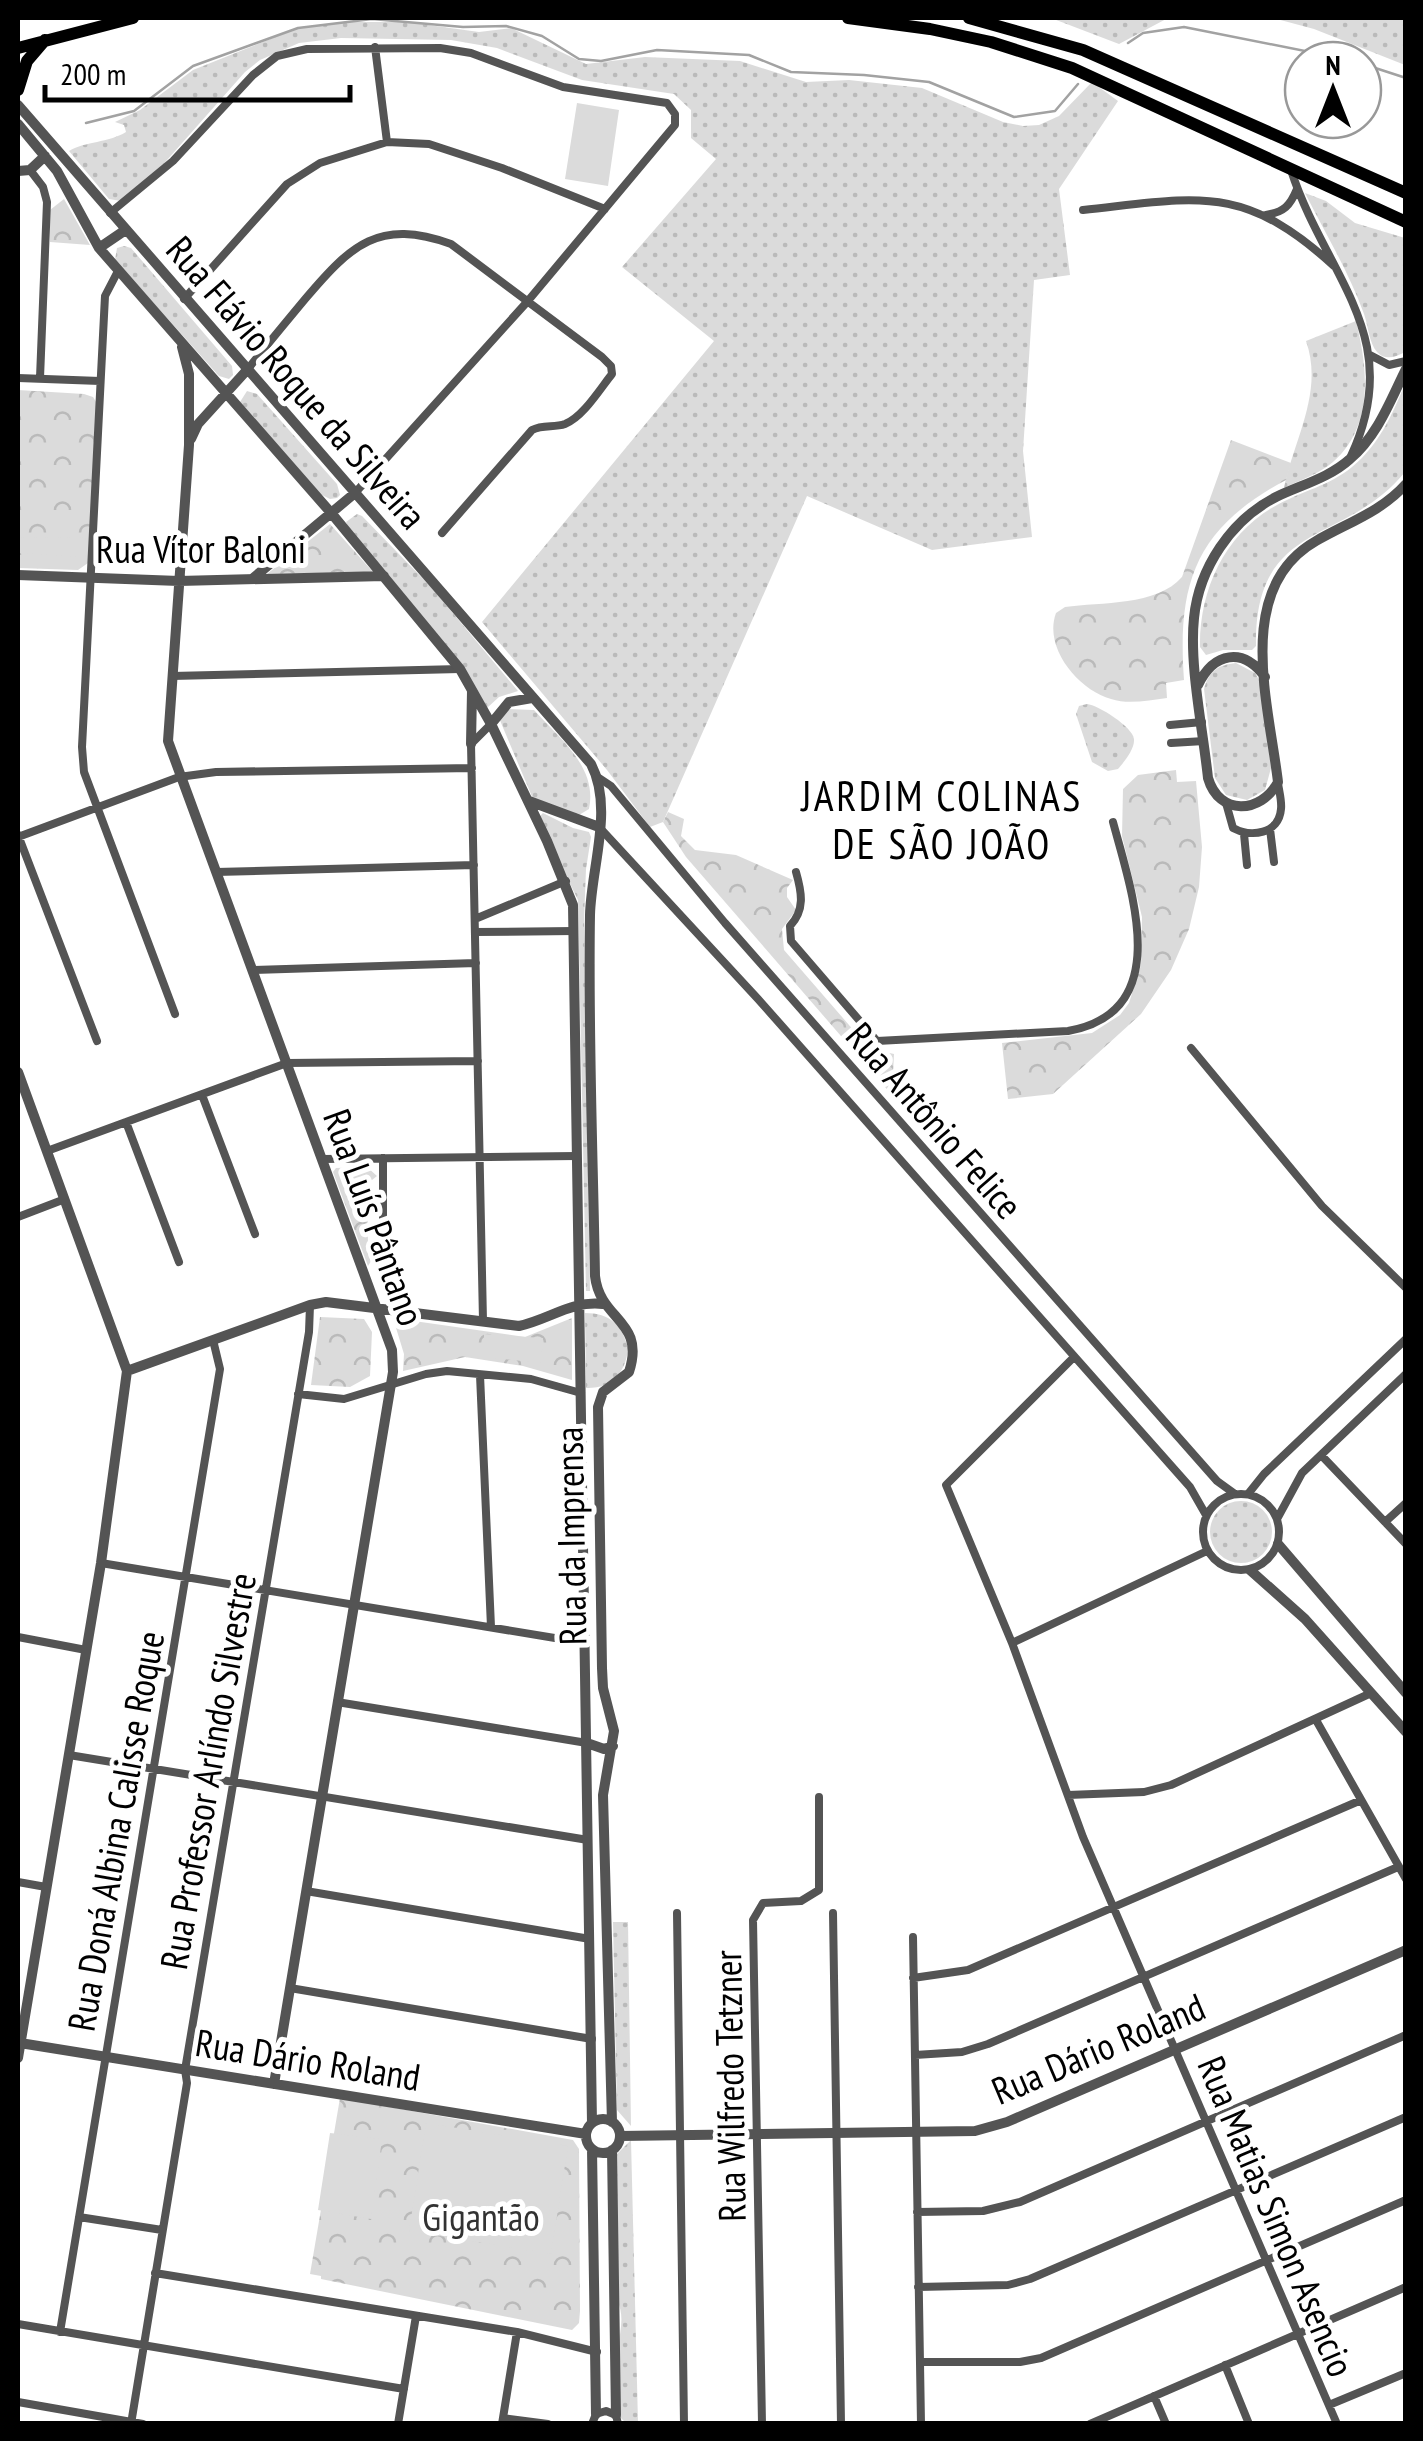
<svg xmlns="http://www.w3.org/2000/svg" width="1423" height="2441" viewBox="0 0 1423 2441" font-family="'PT Sans Narrow',sans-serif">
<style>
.grass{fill:url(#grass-dots)}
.park{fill:url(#park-crowns)}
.pitch{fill:#dbdbdb}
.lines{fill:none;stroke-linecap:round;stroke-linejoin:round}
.stream{stroke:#a2a2a2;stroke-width:2.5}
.minor{stroke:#545454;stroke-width:8}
.tertiary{stroke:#545454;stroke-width:10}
.primary{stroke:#000;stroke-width:12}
.labels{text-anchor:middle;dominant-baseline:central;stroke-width:10;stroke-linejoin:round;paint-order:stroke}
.street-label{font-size:38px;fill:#000;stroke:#fff}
.park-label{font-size:38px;fill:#323232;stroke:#fff}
.quarter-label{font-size:42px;letter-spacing:2.5px;fill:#000;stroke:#fff}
</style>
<defs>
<pattern id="grass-dots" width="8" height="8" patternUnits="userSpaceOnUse" patternTransform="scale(2.5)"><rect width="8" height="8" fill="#dbdbdb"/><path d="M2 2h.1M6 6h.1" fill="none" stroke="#bababa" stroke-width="1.8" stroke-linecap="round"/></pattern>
<pattern id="park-crowns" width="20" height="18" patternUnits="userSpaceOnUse" patternTransform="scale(2.5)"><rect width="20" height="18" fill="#dbdbdb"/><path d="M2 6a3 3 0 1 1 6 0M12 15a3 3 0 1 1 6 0" fill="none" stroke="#bababa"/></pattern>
</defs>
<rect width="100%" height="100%" fill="#fff"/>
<!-- grass -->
<path class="grass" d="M1051,18H1168L1119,44Z
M1273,18H1405V65L1314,29Z
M347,22H407L479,32L511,28L586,64L645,57L740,61L806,82L849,80L922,88L1003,122L1023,126L1039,125L1059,116L1092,82L1118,101L1059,189L1070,275L1034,280L1023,451L1032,537L932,550L807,496L663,822L650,827L607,770L482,622L714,341L622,267L716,159L691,138V110L674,94L582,80L497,48L451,40L341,38L299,43L260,60L245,72L152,177L121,201L109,199L69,151C86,141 108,143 126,132L124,125L115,122L140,110L193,70L298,28Z
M1305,193L1326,201L1355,223L1405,238V352C1396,357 1385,361 1377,352C1369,343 1368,325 1364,314C1349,272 1325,233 1305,193Z
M124,246L131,248L232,366L233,375L229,379L219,376L115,260L117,248Z
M1356,321C1368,369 1374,426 1333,462C1319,474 1300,480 1284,488C1294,439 1324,392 1306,341Z
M1405,384V472C1345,546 1254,519 1256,646L1252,650H1223L1206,655L1200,647C1199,590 1225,533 1277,505C1302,491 1329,486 1352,467C1379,445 1392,415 1405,384Z
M247,391L257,394L337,484L340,495L337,498L330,499L316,492L240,402Z
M357,514L362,516L431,587L518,691L499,697L487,708L464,668L351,532L346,522Z
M1236,663L1255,673L1261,683L1271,768L1265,790L1247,800L1226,795L1215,778L1204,689C1209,671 1218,665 1236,663Z
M1087,704C1098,705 1133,727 1134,739C1135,749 1124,762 1118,769L1108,771L1092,762L1076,714L1079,706Z
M508,709L534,710C559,738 598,767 589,809L579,815L533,799L499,718Z
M543,813L573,828L589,832L591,837L586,869L584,921L590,1291H586L578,900L538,818Z
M585,1313C610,1313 622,1325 628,1348C626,1373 611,1389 586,1388Z
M1210 1532a31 31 0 1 1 62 0a31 31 0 1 1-62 0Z
M613,1922H628L631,2126L617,2110Z
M631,2140L638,2423H626L620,2417L619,2407C618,2388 616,2367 618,2348C620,2331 625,2316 617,2300L616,2155Z"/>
<!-- park -->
<path class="park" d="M64,199L90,245L50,242V210Z
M18,390L84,394L93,397L98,405L88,563L78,570L18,568Z
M1231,440L1291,463L1286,480C1196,528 1177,582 1184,680L1166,683L1167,698C1149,700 1129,705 1111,699C1079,690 1043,648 1056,613L1065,607C1101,602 1157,606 1182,577Z
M330,524L373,572L267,574Z
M1176,770L1177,782L1196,781L1202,847L1199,887L1189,929L1171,970L1141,1014L1053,1094L1008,1099L1002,1043L1092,1033L1120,1015L1129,1003L1141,965L1142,917L1122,836L1123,789L1138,775Z
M668,812L684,819L681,836L695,850L736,855L793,880L787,888V897L796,910L782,929L784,950L862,1040L872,1049L894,1054L893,1073L921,1108L905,1110L686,857L663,822Z
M367,1167L377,1176L367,1184L368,1245L378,1250L368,1266L333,1172L336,1168Z
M320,1317L364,1319L372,1332L370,1376L350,1387L311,1385Z
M393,1318L525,1337L572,1318V1380L523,1366L465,1357L403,1371L404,1354Z
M340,2098L573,2140L579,2149L580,2311L579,2323L572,2330L321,2279V2276L310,2274Z"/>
<!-- pitch -->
<path class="pitch" d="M577,103L619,110L608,186L565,179Z
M18,537L86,538L85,557L18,553Z
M484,1334L543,1338L541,1363L484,1357Z
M426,2123L568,2146L551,2254L409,2231Z
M330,2133L382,2139L371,2219L318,2210Z"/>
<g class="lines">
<!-- stream -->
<path class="stream" d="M1128,43L1143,33L1184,27L1350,60
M1363,64L1406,78
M86,123L134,111L193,66L298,28L372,19L463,27L506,26L542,36L579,59L601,61L657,50L749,55L791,72L864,75L929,82L1014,117L1055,111L1078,84"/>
<!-- minor -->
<path class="minor" d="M375,47L387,142
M30,170L43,187L47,202L40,378
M1291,170C1325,276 1407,336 1351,456
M1083,210C1197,198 1242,182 1334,266
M110,213L173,161L253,75L277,56L307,49L440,48L471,53L563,87L667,103L675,114V125L527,302L355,493
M1266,215C1284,212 1290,206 1297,189
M118,271L105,296L82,747L84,772L175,1014
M184,299L287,184L320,163L387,142L429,144L502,168L605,209
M1370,355L1389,365L1406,361
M247,370C266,346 286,322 306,298C351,245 379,218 451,244L602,357L611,366L612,374C600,389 583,417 565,424C554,428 543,424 532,430L442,533
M18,378L100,381
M172,676L460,669
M1170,725L1202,722
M1171,743L1204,741
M599,778L611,786L725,923L1217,1481L1235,1494
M1226,803L1233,828C1251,838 1279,834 1281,809C1282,801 1279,791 1278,783
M599,827L758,999L1190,1487L1206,1515
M1270,829L1274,862
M1244,834L1247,865
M18,835L97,1041
M18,837L179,777L216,772L472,768
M216,872L474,865
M796,872C802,893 805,910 790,926L791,941L877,1041L1068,1031C1175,1012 1132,893 1113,822
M475,919L566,881
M475,932L574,931
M253,970L476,963
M1191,1048L1322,1206L1406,1288
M202,1095L255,1234
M126,1122L179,1262
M47,1151L287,1063L478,1061
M383,1158V1262
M323,1159L577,1156
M18,1217L65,1199
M483,1321L471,744L491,724
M1073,1358L946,1485L1012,1643L1083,1837L1337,2424
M480,1375L491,1627
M298,1394L344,1399L426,1374L447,1371L531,1379L581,1393
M1321,1455L1406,1544
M1203 1532a38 38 0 1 1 76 0a38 38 0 1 1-76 0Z
M1248,1494L1264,1474L1406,1339
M1277,1519L1302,1473L1406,1374
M1385,1522L1406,1503
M101,1563L585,1643
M18,1637L86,1650
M1012,1643L1207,1551
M337,1702L587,1743
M1316,1720L1406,1879
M69,1755L588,1840
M1068,1795L1144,1792L1171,1785L1369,1694
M18,1882L46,1887
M306,1891L590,1939
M677,1913L684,2424
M833,1913L841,2424
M913,1937L921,2424
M913,1978L968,1970L1359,1801
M290,1988L592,2039
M915,2055L962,2052L988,2044L1398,1867
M917,2212L983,2211L1020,2202L1406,2035
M79,2217L162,2230
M155,2273L517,2332L597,2352
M918,2287L1008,2285L1030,2279L1406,2117
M18,2324L404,2389
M60,2332L220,1369L213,1340
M920,2362H1020L1041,2358L1406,2200
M1225,2365L1249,2424
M1154,2396L1166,2424
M18,2402L143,2424
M1329,2405L1406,2373
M503,2418L548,2424
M131,2424L187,2083L185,2070L309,1332L310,1305
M398,2424L416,2316
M502,2424L517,2332
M592,2424L596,2414L606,2411L616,2415L618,2424
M762,2424L753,1920L763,1903L801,1901L819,1890V1797
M1090,2424L1406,2287"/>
<!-- tertiary -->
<path class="tertiary" d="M18,105L591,764C614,808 591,868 590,915C588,1035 593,1156 595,1276C600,1321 646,1320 629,1372L603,1392L598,1407L602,1668L603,1688L614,1731L603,1795L612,2122
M18,124L57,171L99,248L332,514L460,669L491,724L547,841L573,905L592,2123
M18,171L30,170L45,156
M99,248L124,231
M182,347L189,374V445L168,741L392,1350L393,1372L274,2084
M1406,369C1390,401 1378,435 1350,459C1329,478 1301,485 1276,497C1231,520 1199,568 1194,618C1189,665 1203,730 1208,778C1219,816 1261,814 1278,782C1269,705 1233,588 1316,541C1347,523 1381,512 1406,484
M191,439L198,424L247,370
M18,575L179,581L384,576
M252,579L355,493
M1198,685C1214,652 1243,647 1265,677
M491,724L509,702L532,698
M471,744L472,691
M529,801L599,827
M18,1072L127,1371L101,1563L18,2058
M127,1371L310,1305L326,1302L519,1326C548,1320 572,1300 603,1304
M1278,1544L1406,1693
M1250,1570L1305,1619L1406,1732
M587,1743L604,1749L613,1746
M20,2043L586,2134
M586 2136a17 17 0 1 1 34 0a17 17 0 1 1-34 0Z
M620,2136L975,2131L1007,2122L1406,1950
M592,2149L596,2414
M612,2150L616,2415"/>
<!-- primary -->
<path class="primary" d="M848,18L930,29L991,42L1072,68L1406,222
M969,18L1083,50L1406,193
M18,48L133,18
M18,90L27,61L45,40"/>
</g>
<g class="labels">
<!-- street labels -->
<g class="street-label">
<text transform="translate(297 382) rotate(49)">Rua Flávio Roque da Silveira</text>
<text x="201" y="548">Rua Vítor Baloni</text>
<text transform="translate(935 1120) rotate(49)">Rua Antônio Felice</text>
<text transform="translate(375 1217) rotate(70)">Rua Luís Pântano</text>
<text transform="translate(570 1536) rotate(-91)">Rua da Imprensa</text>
<text transform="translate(207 1771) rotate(-80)">Rua Professor Arlíndo Silvestre</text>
<text transform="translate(115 1831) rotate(-80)">Rua Doná Albina Calisse Roque</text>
<text transform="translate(1098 2048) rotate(-23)">Rua Dário Roland</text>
<text transform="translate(308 2059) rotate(9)">Rua Dário Roland</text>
<text transform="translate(729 2086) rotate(-91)">Rua Wilfredo Tetzner</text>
<text transform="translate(1277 2216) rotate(67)">Rua Matias Simon Asencio</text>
</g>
<!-- park labels -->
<g class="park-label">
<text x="481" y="2216">Gigantão</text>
</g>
<!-- quarter labels -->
<g class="quarter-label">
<text x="942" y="795">JARDIM COLINAS<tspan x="942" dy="48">DE SÃO JOÃO</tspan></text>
</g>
</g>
<!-- border -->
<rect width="1423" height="2441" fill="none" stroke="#000000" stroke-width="40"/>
<!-- north arrow -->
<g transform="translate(1333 90)"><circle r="48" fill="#ffffff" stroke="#999999" stroke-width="2.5"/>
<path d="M0-8L18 38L0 25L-18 38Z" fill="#000000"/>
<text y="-15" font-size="28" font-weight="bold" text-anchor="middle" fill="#000000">N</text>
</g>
<!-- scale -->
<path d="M45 85v15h305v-15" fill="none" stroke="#000000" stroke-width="5"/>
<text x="60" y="85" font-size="30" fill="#000000" stroke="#ffffff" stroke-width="8" paint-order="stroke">200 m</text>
</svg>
